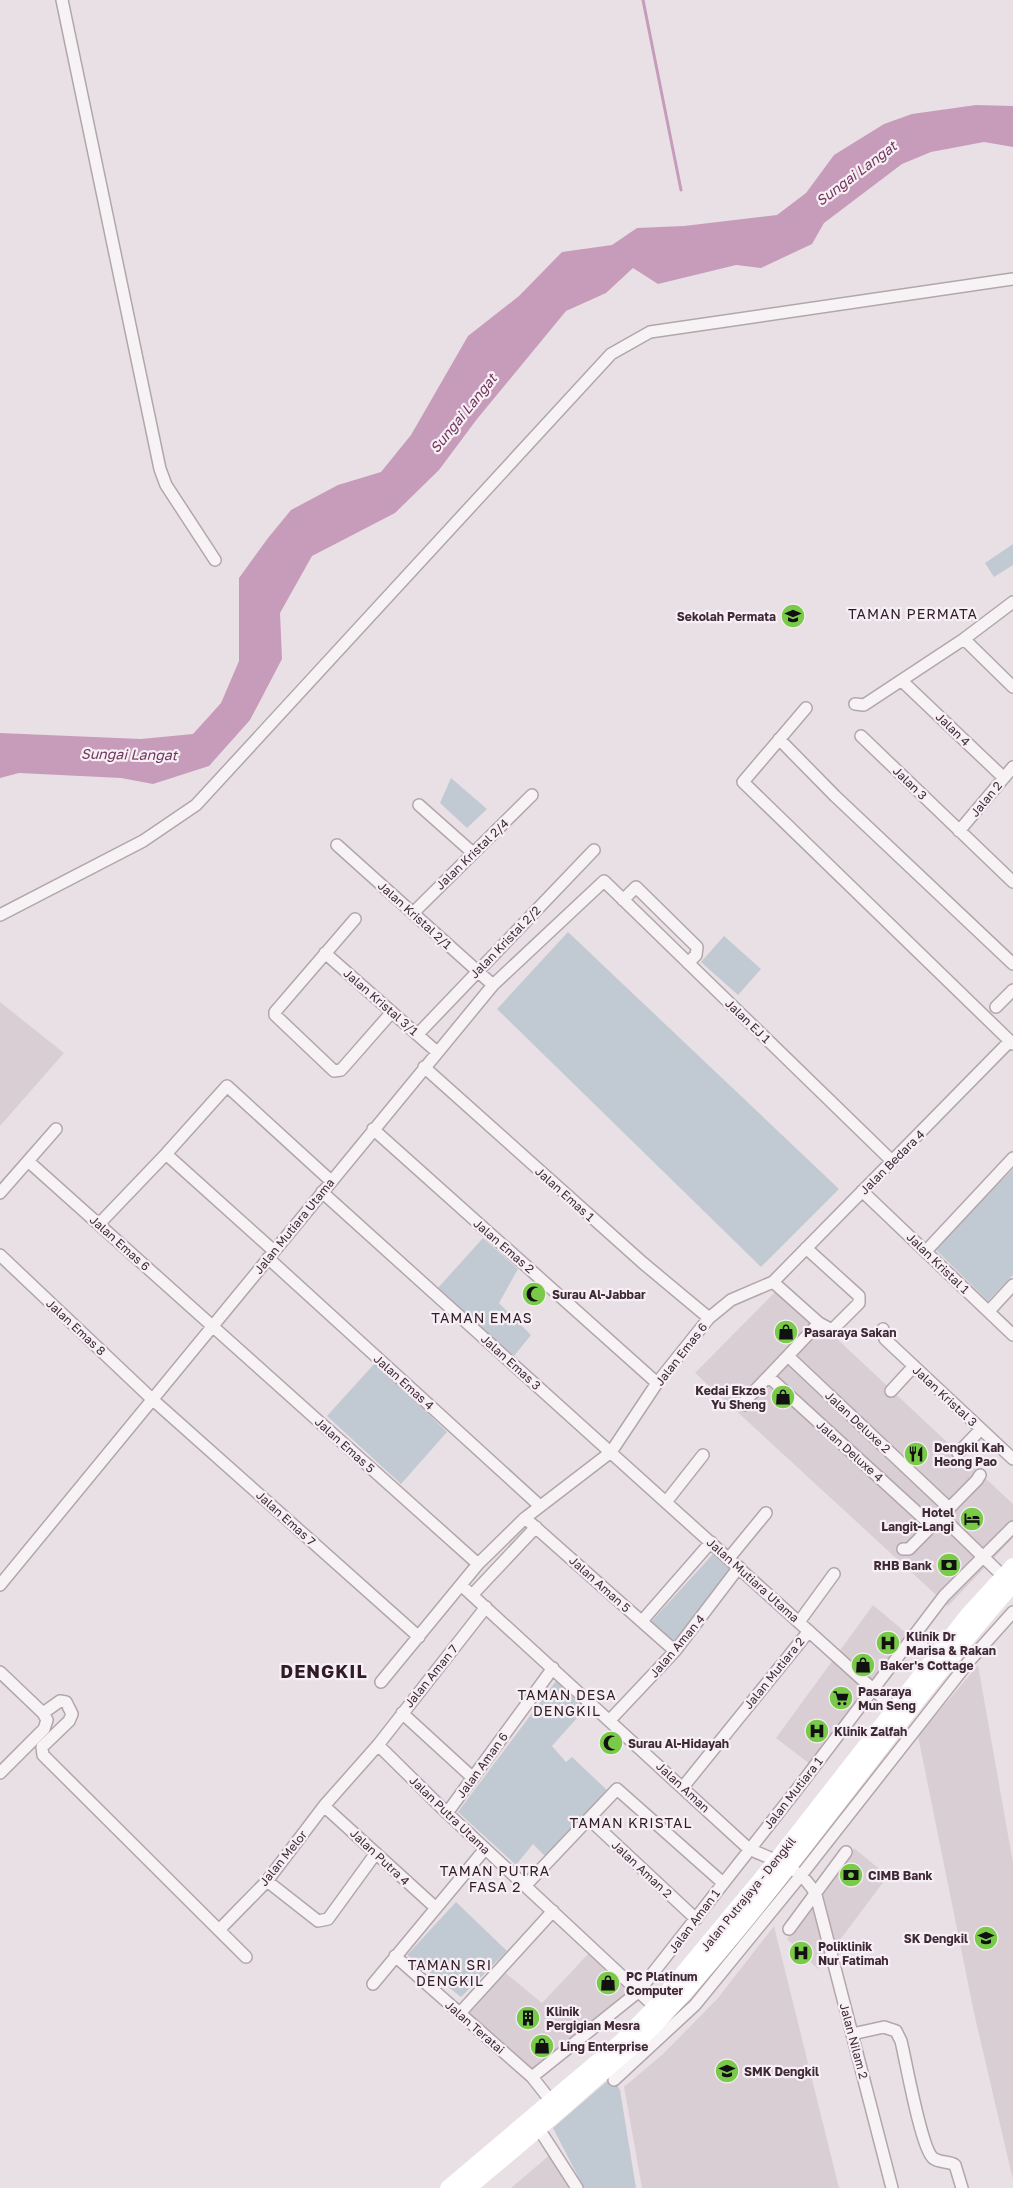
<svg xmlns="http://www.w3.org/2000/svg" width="1013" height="2188" viewBox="0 0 1013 2188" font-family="'Golos Text',sans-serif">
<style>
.built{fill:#daced5}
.green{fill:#c1cad2}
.water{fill:#c79cbb}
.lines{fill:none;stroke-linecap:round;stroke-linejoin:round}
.stream{stroke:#c79cbb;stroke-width:3}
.minor-casing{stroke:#b3a5ad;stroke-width:14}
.minor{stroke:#f7f3f5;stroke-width:11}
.secondary{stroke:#fff;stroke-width:16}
.labels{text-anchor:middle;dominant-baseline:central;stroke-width:4.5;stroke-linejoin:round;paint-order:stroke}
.poi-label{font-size:12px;font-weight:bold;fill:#3f2936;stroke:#f6eff4;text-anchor:start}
.street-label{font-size:12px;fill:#3f2936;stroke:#f6eff4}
.water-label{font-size:14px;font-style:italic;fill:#72345e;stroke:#f6eff4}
.neighbourhood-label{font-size:14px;letter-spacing:1px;fill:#301b27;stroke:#f6eff4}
.district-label{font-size:18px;font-weight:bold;letter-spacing:1px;fill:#301b27;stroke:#f6eff4}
</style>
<rect width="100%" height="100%" fill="#e9e0e5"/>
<!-- built -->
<path class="built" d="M0,1002L64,1053L0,1126Z
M778,1289L806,1318L834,1336L1013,1504V1538L948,1606L695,1373Z
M873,1605L910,1636L810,1764L776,1738Z
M978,1665L1013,1863V2180L974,2013L918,1736Z
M854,1848L888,1876L818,1969L787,1939Z
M774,1926L839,2188H642L624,2087L663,2054L718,1998Z
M590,1952L633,1992L531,2072L466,2013L503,1971L542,2003Z
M551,2154L573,2188H511Z"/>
<!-- green -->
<path class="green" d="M1013,544V565L994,577L985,563Z
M451,778L487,809L467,828L440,803Z
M568,932L839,1189L761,1267L497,1009Z
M724,936L761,969L738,995L701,962Z
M1013,1169V1275L988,1301L935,1249Z
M483,1238L518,1269L499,1303L531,1335L514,1356L437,1289Z
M375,1363L447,1432L401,1484L327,1416Z
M713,1554L733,1570L674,1644L650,1623Z
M556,1681L585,1709L552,1746L566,1762L572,1757L609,1792L547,1858L533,1844L516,1865L458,1812Z
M456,1902L507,1951L461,1997L407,1955Z
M612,2077L620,2090L636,2188H584L553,2128Z"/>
<!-- water -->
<path class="water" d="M976,105L1013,106V147L984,142L931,152L902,164L824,223L812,244L761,268L736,265L658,284L633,268L606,293L566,311L477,419L439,470L395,513L312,556L280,613L282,659L250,720L209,766L153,784L121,778L19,773L0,778V733L141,739L193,734L221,703L239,661V578L268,538L291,510L338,485L381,472L411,435L468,336L519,296L562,252L612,245L637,228L684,226L777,215L806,193L834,155L884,124L912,114Z"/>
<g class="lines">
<!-- stream -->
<path class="stream" d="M643,0L681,190"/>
<!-- minor casing -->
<g class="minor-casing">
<path id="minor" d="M62,0L160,469L166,485L215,560
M964,639L1013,687
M902,681L1004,778
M855,704L864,705L964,639L1013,602
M806,708L743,782L1013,1044
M861,736L1013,882
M779,739L835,796L1013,964
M419,805L473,853
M959,831L1013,767
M337,845L493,985
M623,900L636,887L697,947L696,955L688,963
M413,913L532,795
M0,915L143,841L196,805L611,354L650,332L1013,279
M355,919L275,1012V1015L334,1071L341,1070L392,1012
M325,953L437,1052
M996,1007L1013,990
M418,1034L594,850
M424,1067L643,1263L709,1318
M373,1129L657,1383
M166,1154L274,1251
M28,1161L478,1564
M862,1191L1013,1335
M322,1192L895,1709
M0,1193L56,1129
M99,1224L166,1154L227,1086L331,1181
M926,1251L1013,1158
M0,1255L152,1399L419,1637
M268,1258L540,1506
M773,1282L819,1323L832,1330L859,1303V1296L806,1248
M989,1311L1013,1285
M883,1329L885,1339L1013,1459
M789,1357L949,1508
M769,1377L931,1525
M891,1391L914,1366
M745,1405L746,1400L819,1323
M958,1453L981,1429
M666,1502L703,1455
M941,1516L1007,1580
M525,1518L675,1651
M903,1549H909L977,1480L980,1475
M729,1558L766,1513
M0,1585L493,985L604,881L892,1161
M461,1585L749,1849C774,1860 803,1868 816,1895L892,2188
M472,1595L536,1527
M642,1621L711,1542
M799,1622L834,1574
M913,1638L934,1657
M0,1672L43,1713L47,1720L44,1729L0,1773
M381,1682L478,1564L525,1518L611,1452L657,1383L709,1318L731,1300L773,1282L1010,1041
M43,1713L60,1701L66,1702L72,1714L69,1721L42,1747L43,1755L246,1957
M402,1713L473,1778
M610,1720L675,1651L739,1567
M378,1745L447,1813L655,2007
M683,1787L809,1631
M324,1806L436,1908
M447,1813L553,1668
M589,1819L696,1919
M267,1881L318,1921L328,1919L376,1853
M526,1885L617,1789L723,1883
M789,1929L846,1852
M219,1930L267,1881L324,1806L378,1745L486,1607
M395,1956L532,2077L551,2101
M373,1984L485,1849
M460,2013L553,1911
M852,2034L884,2027L896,2031L901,2041C906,2061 921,2148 933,2158C939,2163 949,2161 955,2165L962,2188
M532,2077L638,1992L798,1788L944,1596L1013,1527
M614,2080L695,2005L802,1874L970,1660L1013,1612
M539,2129L577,2188"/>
</g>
<!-- minor -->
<use href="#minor" class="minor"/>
<!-- secondary -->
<path class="secondary" d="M448,2188L622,2041L655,2007L776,1861L968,1615L1013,1566
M468,2188C510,2153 552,2118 593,2081C617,2060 643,2039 665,2014C790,1878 891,1723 1013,1584"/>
</g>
<!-- icons -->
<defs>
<g id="school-disc" transform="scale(1.25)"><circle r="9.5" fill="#7aca49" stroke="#f6eff4"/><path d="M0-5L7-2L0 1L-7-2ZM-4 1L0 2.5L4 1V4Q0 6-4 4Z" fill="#111"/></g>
<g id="mosque-disc" transform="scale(1.25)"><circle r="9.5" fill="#7aca49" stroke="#f6eff4"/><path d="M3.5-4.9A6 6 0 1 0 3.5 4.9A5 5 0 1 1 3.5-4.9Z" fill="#111"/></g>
<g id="shop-disc" transform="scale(1.25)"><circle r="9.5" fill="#7aca49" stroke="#f6eff4"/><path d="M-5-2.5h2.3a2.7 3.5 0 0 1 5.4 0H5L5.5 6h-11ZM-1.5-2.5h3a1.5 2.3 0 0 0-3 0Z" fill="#111"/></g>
<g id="restaurant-disc" transform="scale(1.25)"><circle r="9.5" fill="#7aca49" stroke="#f6eff4"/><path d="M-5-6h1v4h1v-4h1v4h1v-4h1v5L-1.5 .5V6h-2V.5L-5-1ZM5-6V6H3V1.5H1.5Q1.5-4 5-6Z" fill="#111"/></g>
<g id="hotel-disc" transform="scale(1.25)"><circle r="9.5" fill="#7aca49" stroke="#f6eff4"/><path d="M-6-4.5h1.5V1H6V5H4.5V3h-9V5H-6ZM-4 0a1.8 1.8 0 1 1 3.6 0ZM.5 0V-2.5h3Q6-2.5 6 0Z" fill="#111"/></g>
<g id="bank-disc" transform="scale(1.25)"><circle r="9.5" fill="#7aca49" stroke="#f6eff4"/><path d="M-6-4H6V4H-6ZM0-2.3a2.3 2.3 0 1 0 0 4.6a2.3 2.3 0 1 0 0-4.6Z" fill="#111"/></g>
<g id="hospital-disc" transform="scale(1.25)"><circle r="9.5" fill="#7aca49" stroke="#f6eff4"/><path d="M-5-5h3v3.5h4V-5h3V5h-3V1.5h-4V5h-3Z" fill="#111"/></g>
<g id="supermarket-disc" transform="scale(1.25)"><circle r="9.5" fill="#7aca49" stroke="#f6eff4"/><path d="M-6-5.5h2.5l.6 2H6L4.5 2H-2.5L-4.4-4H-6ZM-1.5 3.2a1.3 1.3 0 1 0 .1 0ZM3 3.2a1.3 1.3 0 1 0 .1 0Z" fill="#111"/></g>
<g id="building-disc" transform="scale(1.25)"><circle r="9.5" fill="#7aca49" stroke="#f6eff4"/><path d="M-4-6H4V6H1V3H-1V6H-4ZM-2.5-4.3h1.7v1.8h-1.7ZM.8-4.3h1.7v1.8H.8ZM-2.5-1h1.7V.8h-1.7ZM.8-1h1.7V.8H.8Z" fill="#111"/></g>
</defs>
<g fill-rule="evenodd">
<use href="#school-disc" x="793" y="616"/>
<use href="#mosque-disc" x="534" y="1294"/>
<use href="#shop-disc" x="786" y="1332"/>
<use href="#shop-disc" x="783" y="1397"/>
<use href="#restaurant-disc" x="916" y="1454"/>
<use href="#hotel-disc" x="972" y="1519"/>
<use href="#bank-disc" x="949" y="1565"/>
<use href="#hospital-disc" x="888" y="1643"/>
<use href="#shop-disc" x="863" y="1665"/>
<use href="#supermarket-disc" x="841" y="1698"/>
<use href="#hospital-disc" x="817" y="1731"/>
<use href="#mosque-disc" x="611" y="1743"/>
<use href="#bank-disc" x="851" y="1875"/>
<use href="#school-disc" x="986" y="1938"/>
<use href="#hospital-disc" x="801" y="1953"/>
<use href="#shop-disc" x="608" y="1983"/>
<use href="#building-disc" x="528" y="2018"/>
<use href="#shop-disc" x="542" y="2046"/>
<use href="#school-disc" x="727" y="2071"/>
</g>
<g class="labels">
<!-- poi labels -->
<g class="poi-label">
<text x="776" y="616" text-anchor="end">Sekolah Permata</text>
<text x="552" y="1294">Surau Al-Jabbar</text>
<text x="804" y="1332">Pasaraya Sakan</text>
<text x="766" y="1390" text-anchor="end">Kedai Ekzos<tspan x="766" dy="14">Yu Sheng</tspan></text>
<text x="934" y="1447">Dengkil Kah<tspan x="934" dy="14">Heong Pao</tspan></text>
<text x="954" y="1512" text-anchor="end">Hotel<tspan x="954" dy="14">Langit-Langi</tspan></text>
<text x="932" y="1565" text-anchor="end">RHB Bank</text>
<text x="906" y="1636">Klinik Dr<tspan x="906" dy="14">Marisa &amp; Rakan</tspan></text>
<text x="880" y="1665">Baker's Cottage</text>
<text x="858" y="1691">Pasaraya<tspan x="858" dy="14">Mun Seng</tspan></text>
<text x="834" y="1731">Klinik Zalfah</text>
<text x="628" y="1743">Surau Al-Hidayah</text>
<text x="868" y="1875">CIMB Bank</text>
<text x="968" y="1938" text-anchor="end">SK Dengkil</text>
<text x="818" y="1946">Poliklinik<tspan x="818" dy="14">Nur Fatimah</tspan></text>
<text x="626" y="1976">PC Platinum<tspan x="626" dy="14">Computer</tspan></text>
<text x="546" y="2011">Klinik<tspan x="546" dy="14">Pergigian Mesra</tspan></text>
<text x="560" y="2046">Ling Enterprise</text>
<text x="744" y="2071">SMK Dengkil</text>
</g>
<!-- street labels -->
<g class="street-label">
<text transform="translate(953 729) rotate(44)">Jalan 4</text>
<text transform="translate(910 783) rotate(44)">Jalan 3</text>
<text transform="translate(986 799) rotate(-50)">Jalan 2</text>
<text transform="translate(472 854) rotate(-44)">Jalan Kristal 2/4</text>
<text transform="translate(415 915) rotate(42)">Jalan Kristal 2/1</text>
<text transform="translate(505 942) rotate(-46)">Jalan Kristal 2/2</text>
<text transform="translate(381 1002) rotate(41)">Jalan Kristal 3/1</text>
<text transform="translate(748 1021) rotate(44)">Jalan EJ 1</text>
<text transform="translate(892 1162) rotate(-45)">Jalan Bedara 4</text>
<text transform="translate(565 1194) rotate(42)">Jalan Emas 1</text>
<text transform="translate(294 1226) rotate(-51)">Jalan Mutiara Utama</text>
<text transform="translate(120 1243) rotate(42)">Jalan Emas 6</text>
<text transform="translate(504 1246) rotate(41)">Jalan Emas 2</text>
<text transform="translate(938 1263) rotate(44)">Jalan Kristal 1</text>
<text transform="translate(76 1327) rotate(43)">Jalan Emas 8</text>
<text transform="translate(681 1354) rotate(-52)">Jalan Emas 6</text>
<text transform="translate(511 1362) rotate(42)">Jalan Emas 3</text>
<text transform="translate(404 1382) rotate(42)">Jalan Emas 4</text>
<text transform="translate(945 1396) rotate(43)">Jalan Kristal 3</text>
<text transform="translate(858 1422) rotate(43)">Jalan Deluxe 2</text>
<text transform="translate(345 1445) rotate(42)">Jalan Emas 5</text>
<text transform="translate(850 1451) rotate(42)">Jalan Deluxe 4</text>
<text transform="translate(286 1518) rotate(42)">Jalan Emas 7</text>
<text transform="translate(753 1580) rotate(42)">Jalan Mutiara Utama</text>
<text transform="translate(600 1584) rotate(42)">Jalan Aman 5</text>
<text transform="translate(677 1646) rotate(-50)">Jalan Aman 4</text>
<text transform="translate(774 1673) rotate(-51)">Jalan Mutiara 2</text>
<text transform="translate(431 1676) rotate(-51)">Jalan Aman 7</text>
<text transform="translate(482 1765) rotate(-54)">Jalan Aman 6</text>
<text transform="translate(683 1787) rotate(43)">Jalan Aman</text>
<text transform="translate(793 1793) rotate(-52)">Jalan Mutiara 1</text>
<text transform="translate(450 1815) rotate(44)">Jalan Putra Utama</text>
<text transform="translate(380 1857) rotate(43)">Jalan Putra 4</text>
<text transform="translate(283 1858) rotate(-51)">Jalan Melor</text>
<text transform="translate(642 1869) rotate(43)">Jalan Aman 2</text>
<text transform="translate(748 1894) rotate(-51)">Jalan Putrajaya - Dengkil</text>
<text transform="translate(694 1921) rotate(-53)">Jalan Aman 1</text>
<text transform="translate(475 2027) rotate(41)">Jalan Teratai</text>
<text transform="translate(854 2041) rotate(75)">Jalan Nilam 2</text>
</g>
<!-- water labels -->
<g class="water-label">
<text transform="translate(856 173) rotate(-37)">Sungai Langat</text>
<text transform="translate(463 413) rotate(-51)">Sungai Langat</text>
<text transform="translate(129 754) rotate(1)">Sungai Langat</text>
</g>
<!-- neighbourhood labels -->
<g class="neighbourhood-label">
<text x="913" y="613">TAMAN PERMATA</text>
<text x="482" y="1317">TAMAN EMAS</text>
<text x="567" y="1694">TAMAN DESA<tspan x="567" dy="16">DENGKIL</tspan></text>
<text x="631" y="1822">TAMAN KRISTAL</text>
<text x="495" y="1870">TAMAN PUTRA<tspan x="495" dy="16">FASA 2</tspan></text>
<text x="450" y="1964">TAMAN SRI<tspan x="450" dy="16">DENGKIL</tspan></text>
</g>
<!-- district labels -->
<g class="district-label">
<text x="324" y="1671">DENGKIL</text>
</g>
</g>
</svg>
